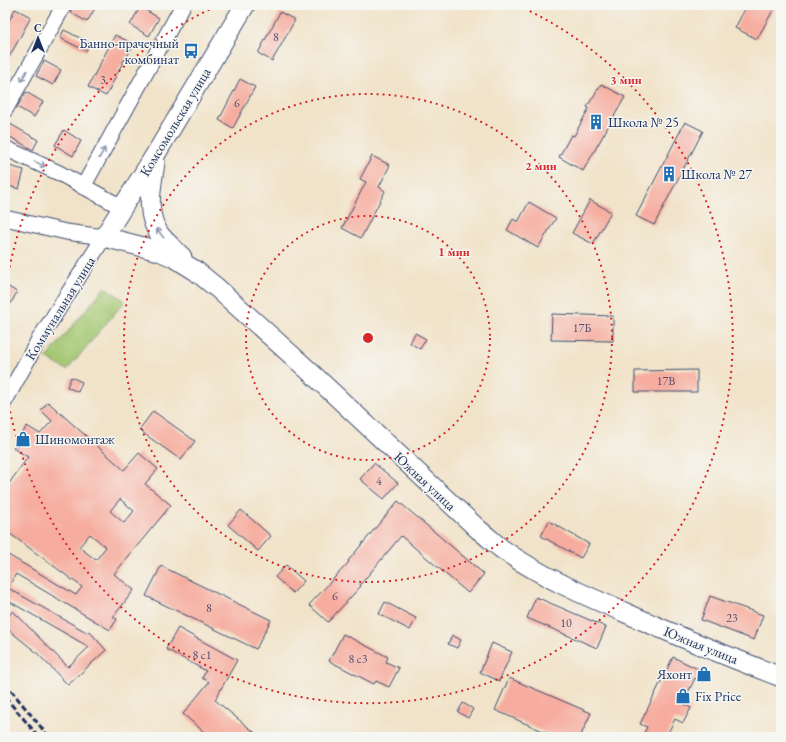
<svg xmlns="http://www.w3.org/2000/svg" width="786" height="742" viewBox="0 0 786 742" font-family="'EB Garamond',serif">
<style>
.green{fill:#a3c670;stroke:#5f7a67}
.building{fill:#f6ad9f;fill-rule:evenodd}
.lines{fill:none;stroke-linecap:round;stroke-linejoin:round}
.minor-casing{stroke:#3b4a6e;stroke-width:17}
.major-casing{stroke:#3b4a6e;stroke-width:21}
.minor{stroke:#fff;stroke-width:15}
.major{stroke:#fff;stroke-width:19}
.rail{stroke:#1b2f5e;stroke-width:3;stroke-dasharray:6 3;stroke-linecap:butt}
.oneway{stroke:#8d97ae}
.ring{fill:none;stroke:#d62828;stroke-width:2;stroke-dasharray:2 4}
.labels{text-anchor:middle;dominant-baseline:central;stroke-width:3;stroke-linejoin:round;paint-order:stroke}
.number-label{font-size:12px;fill:#524e6e}
.poi-label{font-size:14px;fill:#1b2f5e;stroke:#f6f6f2;text-anchor:start}
.street-label{font-size:14px;fill:#1b2f5e;stroke:#f6f6f2}
.centre{fill:#d62828;stroke:#f6f6f2;stroke-width:2}
.ring-label{font-size:12px;text-anchor:middle;font-weight:bold;fill:#d62828;stroke:#f6f6f2;stroke-width:3;stroke-linejoin:round;paint-order:stroke}
</style>
<rect width="100%" height="100%" fill="#f6f6f2"/>
<filter id="ink" filterUnits="userSpaceOnUse"><feTurbulence type="fractalNoise" baseFrequency=".025" numOctaves="2"/><feDisplacementMap in="SourceGraphic" scale="8" xChannelSelector="R" yChannelSelector="G"/><feConvolveMatrix kernelMatrix="1 2 1 2 8 2 1 2 1" color-interpolation-filters="sRGB"/></filter>
<filter id="wash" filterUnits="userSpaceOnUse"><feTurbulence type="fractalNoise" baseFrequency=".012" numOctaves="4" result="noise"/><feDisplacementMap in="SourceGraphic" scale="16" xChannelSelector="R" yChannelSelector="G"/><feGaussianBlur stdDeviation="0.9" result="paint"/><feColorMatrix in="noise" values="0 0 0 0 0 0 0 0 0 0 0 0 0 0 0 0 0 1.4 0 .05"/><feComposite in="paint" operator="in"/></filter>
<g filter="url(#wash)">
<rect width="100%" height="100%" fill="#f1e3c9"/>
<!-- green -->
<path class="green" d="M105,287L125,301L67,370L46,358Z"/>
<g id="blocks">
<!-- building -->
<path class="building" d="M74,5H97L87,22L70,12Z
M747,5H776L757,39L735,28Z
M140,7L159,18L149,36L130,25Z
M15,9L31,17L5,65V29Z
M280,12L295,20L272,61L258,53Z
M64,30L90,43L86,51L60,38Z
M115,35L134,44L125,60H124L106,96L88,87Z
M44,61L61,70L53,85L36,76Z
M240,79L255,87L233,128L219,120Z
M601,84L625,97L583,171L559,157L571,135L574,136L589,108L587,107Z
M26,92L43,102L34,117L17,107Z
M5,121L38,140L33,150L5,134Z
M685,122L703,131L654,225L636,216Z
M64,130L81,141L73,156L55,145Z
M372,156L390,165L379,187L385,191L361,238L342,228L366,182L360,179Z
M5,165L24,170L19,189L5,185Z
M590,200L611,212L593,244L572,233Z
M529,202L556,218L538,248L507,230L513,219L518,222Z
M5,285L17,292L5,314Z
M552,314L613,316V341L551,340Z
M415,333L426,339L420,349L410,343Z
M697,370V392H635V371Z
M71,377L82,382L78,392L67,387Z
M48,402L124,470L139,453L158,469L145,484L171,505L114,574L134,590L113,617L117,619L110,630L16,574L8,588L88,633L89,631L106,650L68,685L36,652L5,627V619L13,611L68,667L89,647L5,599V553L76,595L82,587L5,530V489L28,457L13,448L27,426L40,434L52,421L41,410ZM120,499L134,511L124,523L110,511ZM90,534L106,547L96,560L79,547Z
M153,411L195,441L181,460L139,430Z
M374,463L398,483L384,499L360,479Z
M398,501L484,574L468,593L401,536L360,585L361,586L328,622L309,605L349,562L348,561Z
M241,510L271,536L258,551L228,525Z
M549,521L589,544L581,558L541,536Z
M286,565L304,581L293,593L275,577Z
M161,566L271,620L256,649L146,596Z
M710,596L763,615L754,640L701,620Z
M536,597L606,627L597,648L527,618Z
M385,602L416,618L410,630L379,614Z
M178,628L237,660L215,700L260,737H210L183,714L209,682L202,678L206,671L166,649Z
M343,634L388,657L386,662L399,668L389,687L376,681L374,684L329,661Z
M452,635L461,640L457,648L448,644Z
M492,643L512,652L499,681L480,672Z
M673,657L708,674L704,682L695,678L683,703L691,708L683,723L675,719L666,737H642L647,727L640,724Z
M509,678L591,713L580,737H556L495,710Z
M463,703L473,709L468,718L458,712Z"/>
</g>
</g>
<g filter="url(#ink)">
<use href="#blocks" fill-opacity="0" stroke="#3b4a6e" stroke-width="1"/>
<g class="lines">
<!-- minor casing -->
<g class="minor-casing">
<path id="minor" d="M5,110L64,5
M5,148L59,173L123,208
M83,187L183,5
M5,218L66,232L104,237L38,341L5,401"/>
</g>
<!-- major casing -->
<g class="major-casing">
<path id="major" d="M245,5L157,152L104,237L159,251L175,258L196,271L217,288L307,369L479,530C487,536 494,543 502,549C540,576 584,595 626,613C677,636 729,657 781,677
M155,162C152,186 144,213 160,235C167,243 175,250 182,257"/>
</g>
<!-- minor -->
<use href="#minor" class="minor"/>
<!-- major -->
<use href="#major" class="major"/>
<!-- rail -->
<path class="rail" d="M5,683L49,737
M5,697L39,737"/>
</g>
<!-- one-way arrows -->
<defs><path id="oneway-shaft" d="M-6 0H5M1.5-3L5.5 0L1.5 3" fill="none" stroke-width="1.6" stroke-linecap="round" stroke-linejoin="round"/></defs>
<g class="oneway">
<use href="#oneway-shaft" transform="translate(24 76) rotate(119)"/>
<use href="#oneway-shaft" transform="translate(102 153) rotate(-61)"/>
<use href="#oneway-shaft" transform="translate(40 164) rotate(25)"/>
<use href="#oneway-shaft" transform="translate(160 233) rotate(-127)"/>
</g>
</g>
<!-- distance rings -->
<g class="ring">
<circle cx="368" cy="338" r="122"/>
<circle cx="368" cy="338" r="244"/>
<path d="M5 297A365 365 0 0 1 217 6M519 6A365 365 0 1 1 5 379"/>
</g>
<!-- icons -->
<defs>
<g id="bus-bare" transform="scale(1.2)"><path d="M-5-6H5V4H4V6H2V4H-2V6H-4V4H-5ZM-3.5-4V0h7V-4ZM-3.5 1.2v1.5H-2V1.2ZM2 1.2v1.5H3.5V1.2Z" fill="#1f6fb2" stroke="#f6f6f2" stroke-width="2.5" paint-order="stroke"/></g>
<g id="building-bare" transform="scale(1.2)"><path d="M-4-6H4V6H1V3H-1V6H-4ZM-2.5-4.3h1.7v1.8h-1.7ZM.8-4.3h1.7v1.8H.8ZM-2.5-1h1.7V.8h-1.7ZM.8-1h1.7V.8H.8Z" fill="#1f6fb2" stroke="#f6f6f2" stroke-width="2.5" paint-order="stroke"/></g>
<g id="shop-bare" transform="scale(1.2)"><path d="M-5-2.5h2.3a2.7 3.5 0 0 1 5.4 0H5L5.5 6h-11ZM-1.5-2.5h3a1.5 2.3 0 0 0-3 0Z" fill="#1f6fb2" stroke="#f6f6f2" stroke-width="2.5" paint-order="stroke"/></g>
</defs>
<g fill-rule="evenodd">
<use href="#bus-bare" x="191" y="51"/>
<use href="#building-bare" x="596" y="122"/>
<use href="#building-bare" x="669" y="174"/>
<use href="#shop-bare" x="23" y="439"/>
<use href="#shop-bare" x="704" y="674"/>
<use href="#shop-bare" x="683" y="696"/>
</g>
<g class="labels">
<!-- number labels -->
<g class="number-label">
<text x="276" y="37">8</text>
<text x="103" y="80">3</text>
<text x="237" y="103">6</text>
<text x="582" y="328">17Б</text>
<text x="666" y="381">17В</text>
<text x="379" y="481">4</text>
<text x="335" y="596">6</text>
<text x="209" y="608">8</text>
<text x="732" y="618">23</text>
<text x="566" y="623">10</text>
<text x="202" y="655">8 с1</text>
<text x="358" y="659">8 с3</text>
</g>
<!-- poi labels -->
<g class="poi-label">
<text x="179" y="43" text-anchor="end">Банно-прачечный<tspan x="179" dy="16">комбинат</tspan></text>
<text x="608" y="122">Школа № 25</text>
<text x="681" y="174">Школа № 27</text>
<text x="35" y="439">Шиномонтаж</text>
<text x="692" y="674" text-anchor="end">Яхонт</text>
<text x="695" y="696">Fix Price</text>
</g>
<!-- street labels -->
<g class="street-label">
<text transform="translate(175 122) rotate(-59)">Комсомольская улица</text>
<text transform="translate(60 308) rotate(-58)">Коммунальная улица</text>
<text transform="translate(425 481) rotate(43)">Южная улица</text>
<text transform="translate(701 645) rotate(22)">Южная улица</text>
</g>
</g>
<circle cx="368" cy="338" r="6" class="centre"/>
<g class="ring-label">
<text x="626" y="84">3 мин</text>
<text x="541" y="170">2 мин</text>
<text x="454" y="256">1 мин</text>
</g>
<!-- margin -->
<rect width="786" height="742" fill="none" stroke="#f6f6f2" stroke-width="20"/>
<!-- north arrow -->
<g transform="translate(38 38)" stroke="#f6f6f2" stroke-width="3" paint-order="stroke">
<path d="M0-3L7 15L0 10L-7 15Z" fill="#1b2f5e"/>
<text y="-6" font-size="11" font-weight="bold" text-anchor="middle" fill="#1b2f5e">С</text>
</g>
</svg>
